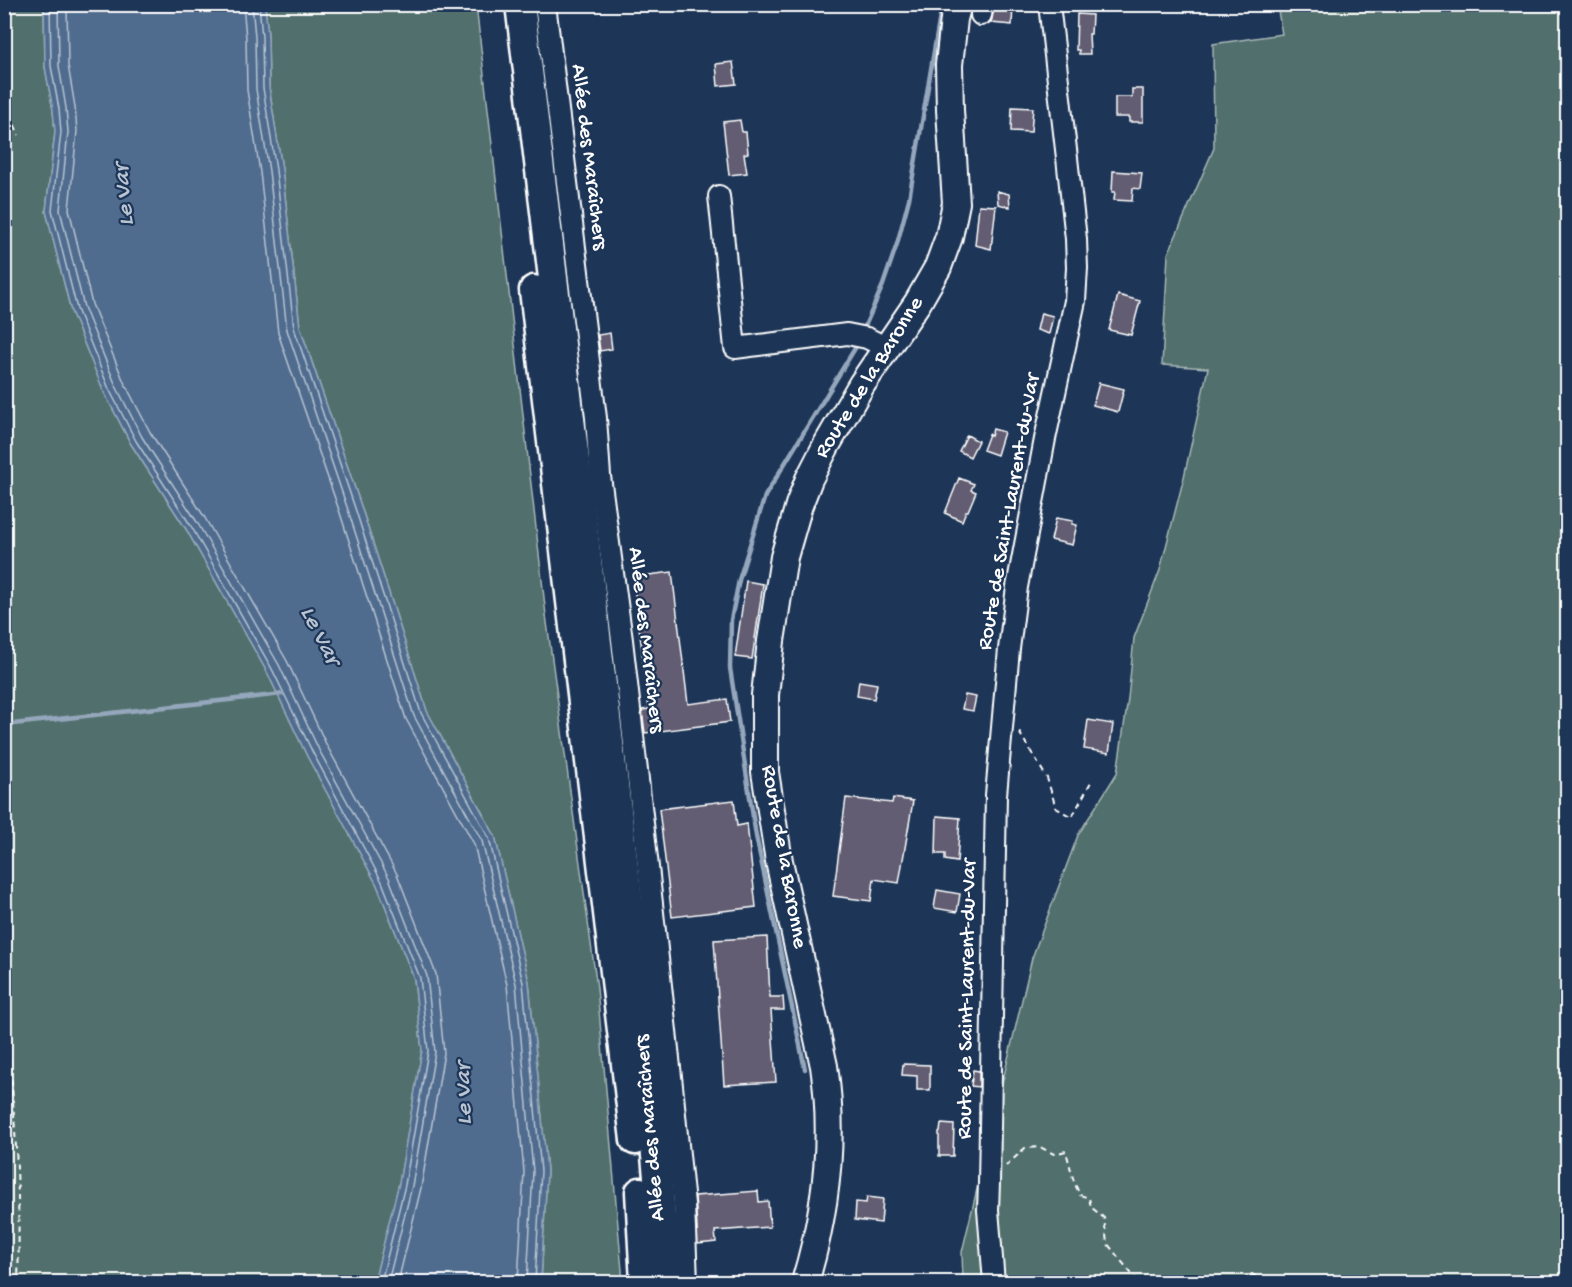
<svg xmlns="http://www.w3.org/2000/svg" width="1572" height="1287" viewBox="0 0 1572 1287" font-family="'Gochi Hand',sans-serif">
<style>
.green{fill:#516f6d;stroke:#a8b7b6;stroke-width:1.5}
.water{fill:#4f6c8f;stroke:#95a7bc;stroke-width:1.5}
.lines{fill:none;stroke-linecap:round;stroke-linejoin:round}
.shore{stroke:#b9c4d2;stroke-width:1.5}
.stream{stroke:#95a7bc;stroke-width:4.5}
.building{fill:#625d72;stroke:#fff;stroke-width:1.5}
.minor-casing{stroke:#fff;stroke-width:24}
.major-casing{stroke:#fff;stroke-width:30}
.highway-casing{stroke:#fff;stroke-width:33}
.path{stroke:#fff;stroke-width:2;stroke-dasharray:6 4.5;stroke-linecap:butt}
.minor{stroke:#1d3557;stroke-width:20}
.major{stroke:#1d3557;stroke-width:26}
.highway{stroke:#1d3557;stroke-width:28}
.labels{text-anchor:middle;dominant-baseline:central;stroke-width:4.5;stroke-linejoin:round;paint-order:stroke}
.street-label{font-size:22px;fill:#fff;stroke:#1d3557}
.water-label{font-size:24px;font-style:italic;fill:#b9c4d2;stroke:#1d3557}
</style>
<rect width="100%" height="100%" fill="#1d3557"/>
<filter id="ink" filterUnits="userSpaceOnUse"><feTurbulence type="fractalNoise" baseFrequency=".0167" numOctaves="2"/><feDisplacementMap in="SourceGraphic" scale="12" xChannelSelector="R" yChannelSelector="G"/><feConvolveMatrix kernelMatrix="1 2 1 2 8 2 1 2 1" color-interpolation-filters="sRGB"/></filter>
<g filter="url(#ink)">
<!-- green -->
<path class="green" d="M44,4L45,67L53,110L55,132L46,211L71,311L104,392L131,444L186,529L267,672L307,756L377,885L414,979L422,1050L399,1184L374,1282H5L4,5Z
M265,5H476L546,615L597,988L623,1282H541L547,1171L529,982L495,836L427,711L361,506L300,327L282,169L269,87L268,36Z
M1277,5H1567V1282H963L962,1252L1032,958L1078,835L1117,773L1128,699L1134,638L1160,570L1184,477L1208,368L1162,365L1168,254L1214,148L1213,44L1282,34Z"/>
<!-- water -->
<path class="water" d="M44,5H265L268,36L269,87L282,169L300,327L361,506L427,711L495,836L529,982L547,1171L541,1282H374L399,1183L422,1050L414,979L377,885L307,756L267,672L186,529L131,444L104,392L71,311L46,211L55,132L53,110L45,67Z"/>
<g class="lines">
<!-- shore -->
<path class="shore" d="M50,4L51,66L59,109L61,132L52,210L77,309L109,389L136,441L191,526L272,669L313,753L382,882L420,978L428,1051L405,1185L381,1282
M58,4L59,66L66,108L68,132L60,210L84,307L116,386L142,437L197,522L279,665L319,750L389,878L427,976L435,1052L412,1186L388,1282
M67,4L68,65L75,107L77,131L69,209L92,304L124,382L150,432L205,518L287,661L327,746L397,874L436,974L444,1053L421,1188L398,1282
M243,4L246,38L247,90L260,172L278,333L340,513L406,719L474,844L507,985L524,1172L518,1282
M252,4L255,37L256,89L269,171L287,330L348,510L414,716L482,841L516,984L533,1171L527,1282
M259,4L262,37L263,88L276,170L294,328L355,508L421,713L489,838L523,983L541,1171L535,1282"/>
<!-- stream -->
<path class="stream" d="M865,326L883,285L897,244L909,199L942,4
M4,725L282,694
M805,1069L756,836L730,668L731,620L739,580L765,496L857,345"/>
</g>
<!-- building -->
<path class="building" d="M995,4H1013L1012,25L991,23Z
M1077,14L1092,15L1091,34H1089L1090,54H1079V50H1076Z
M733,62L736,84L718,86L716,64Z
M1132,89H1143V122H1129V117H1115V97H1132Z
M1012,107L1033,108L1031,132L1011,131Z
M740,120L742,132H746L748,153L744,154L747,173L729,175L723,122Z
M1113,171L1142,173L1140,189L1133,188L1132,201L1114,200L1115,192H1112Z
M997,191L1009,194L1010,207L998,204Z
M979,205L996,206L991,249L975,245Z
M1118,295L1140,301L1131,335L1109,330Z
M1041,313L1053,316L1049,334L1037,330Z
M610,333L612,349L600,351L598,335Z
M1099,383L1124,389L1118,412L1093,405Z
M993,429L1004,432L997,455L983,450L989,434L991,436Z
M967,435L978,441L970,457L959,451Z
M959,478L974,484L971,490L976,492L968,511H966L962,521L945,513Z
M1056,518L1073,521L1072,524L1077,525L1072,545L1051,540Z
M672,572L688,704L727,699L730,722L645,733L642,710L649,709L633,577Z
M746,581L763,584L752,659L735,657Z
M859,681L877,684L874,699L857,696Z
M965,695L976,697L973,711L962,709Z
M1088,720L1113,724L1109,753L1084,749Z
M846,798L892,803L893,798L913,801L899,883L874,879L871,901L833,896Z
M734,800L737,826L747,824L756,907L672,917L659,809Z
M937,816L960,818L957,862L945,860V854H936Z
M937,890L960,894L957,912L934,908Z
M767,937L770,997H783L784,1010H771L776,1082L724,1085L714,940Z
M903,1064L930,1065V1090H917V1076L902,1075Z
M973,1070L979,1071V1087L971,1086Z
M941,1124L954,1125L953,1156H939V1132H940Z
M758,1191L759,1202L768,1201L770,1227L715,1231L716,1242L698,1244L695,1196Z
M867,1197L883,1199L881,1223L855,1220L856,1202L866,1203Z"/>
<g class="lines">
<!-- minor casing -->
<g class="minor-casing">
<path id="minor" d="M545,4L596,418L600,476L622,640L647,858L673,1095L684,1204L687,1282
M981,15L983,4
M719,196L735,348L847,334L867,338L887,348
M994,1282L988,1210L989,1183L996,795L1009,649L1017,587L1045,439L1075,301L1077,268L1076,239L1067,158L1049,4"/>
</g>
<!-- major casing -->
<g class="major-casing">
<path id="major" d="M805,1282C826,1212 835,1139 824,1066L779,861L765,772V695L771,641L784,557L799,505L809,479L826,446L862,384L918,302L938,267L949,237L956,203L950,110L949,65L954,19L958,4"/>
</g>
<!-- highway casing -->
<g class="highway-casing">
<path id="highway" d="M520,4L645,1041L658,1177L666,1282
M534,290L635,1140
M640,1192L645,1282"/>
</g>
<!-- path -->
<path class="path" d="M4,74V78
M4,95L11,117L19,135
M1019,732L1047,778L1056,808L1072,817L1092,780
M4,996C13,1091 21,1187 18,1282
M1006,1166L1025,1148L1040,1147L1054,1154L1066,1151L1074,1182L1080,1195L1089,1198L1091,1207L1104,1218L1107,1243L1138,1282
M1245,1282L1246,1277L1252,1274L1264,1282"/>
<!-- minor -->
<use href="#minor" class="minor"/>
<!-- major -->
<use href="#major" class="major"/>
<!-- highway -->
<use href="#highway" class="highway"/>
</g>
</g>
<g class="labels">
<!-- street labels -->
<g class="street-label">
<text transform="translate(588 157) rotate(83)">Allée des Maraîchers</text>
<text transform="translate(870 378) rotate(-58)">Route de la Baronne</text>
<text transform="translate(1010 512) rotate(-80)">Route de Saint-Laurent-du-Var</text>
<text transform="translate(645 640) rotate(83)">Allée des Maraîchers</text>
<text transform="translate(783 857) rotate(80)">Route de la Baronne</text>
<text transform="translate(968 999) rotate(-89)">Route de Saint-Laurent-du-Var</text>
<text transform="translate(651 1128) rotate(-95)">Allée des Maraîchers</text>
</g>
<!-- water labels -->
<g class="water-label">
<text transform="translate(125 195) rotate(-95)">Le Var</text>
<text transform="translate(319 636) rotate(63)">Le Var</text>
<text transform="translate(465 1094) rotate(-91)">Le Var</text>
</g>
</g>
<!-- margin -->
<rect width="1572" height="1287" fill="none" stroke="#1d3557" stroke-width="24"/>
<rect x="12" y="12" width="1548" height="1263" fill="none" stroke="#fff" stroke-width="2" filter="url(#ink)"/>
</svg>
